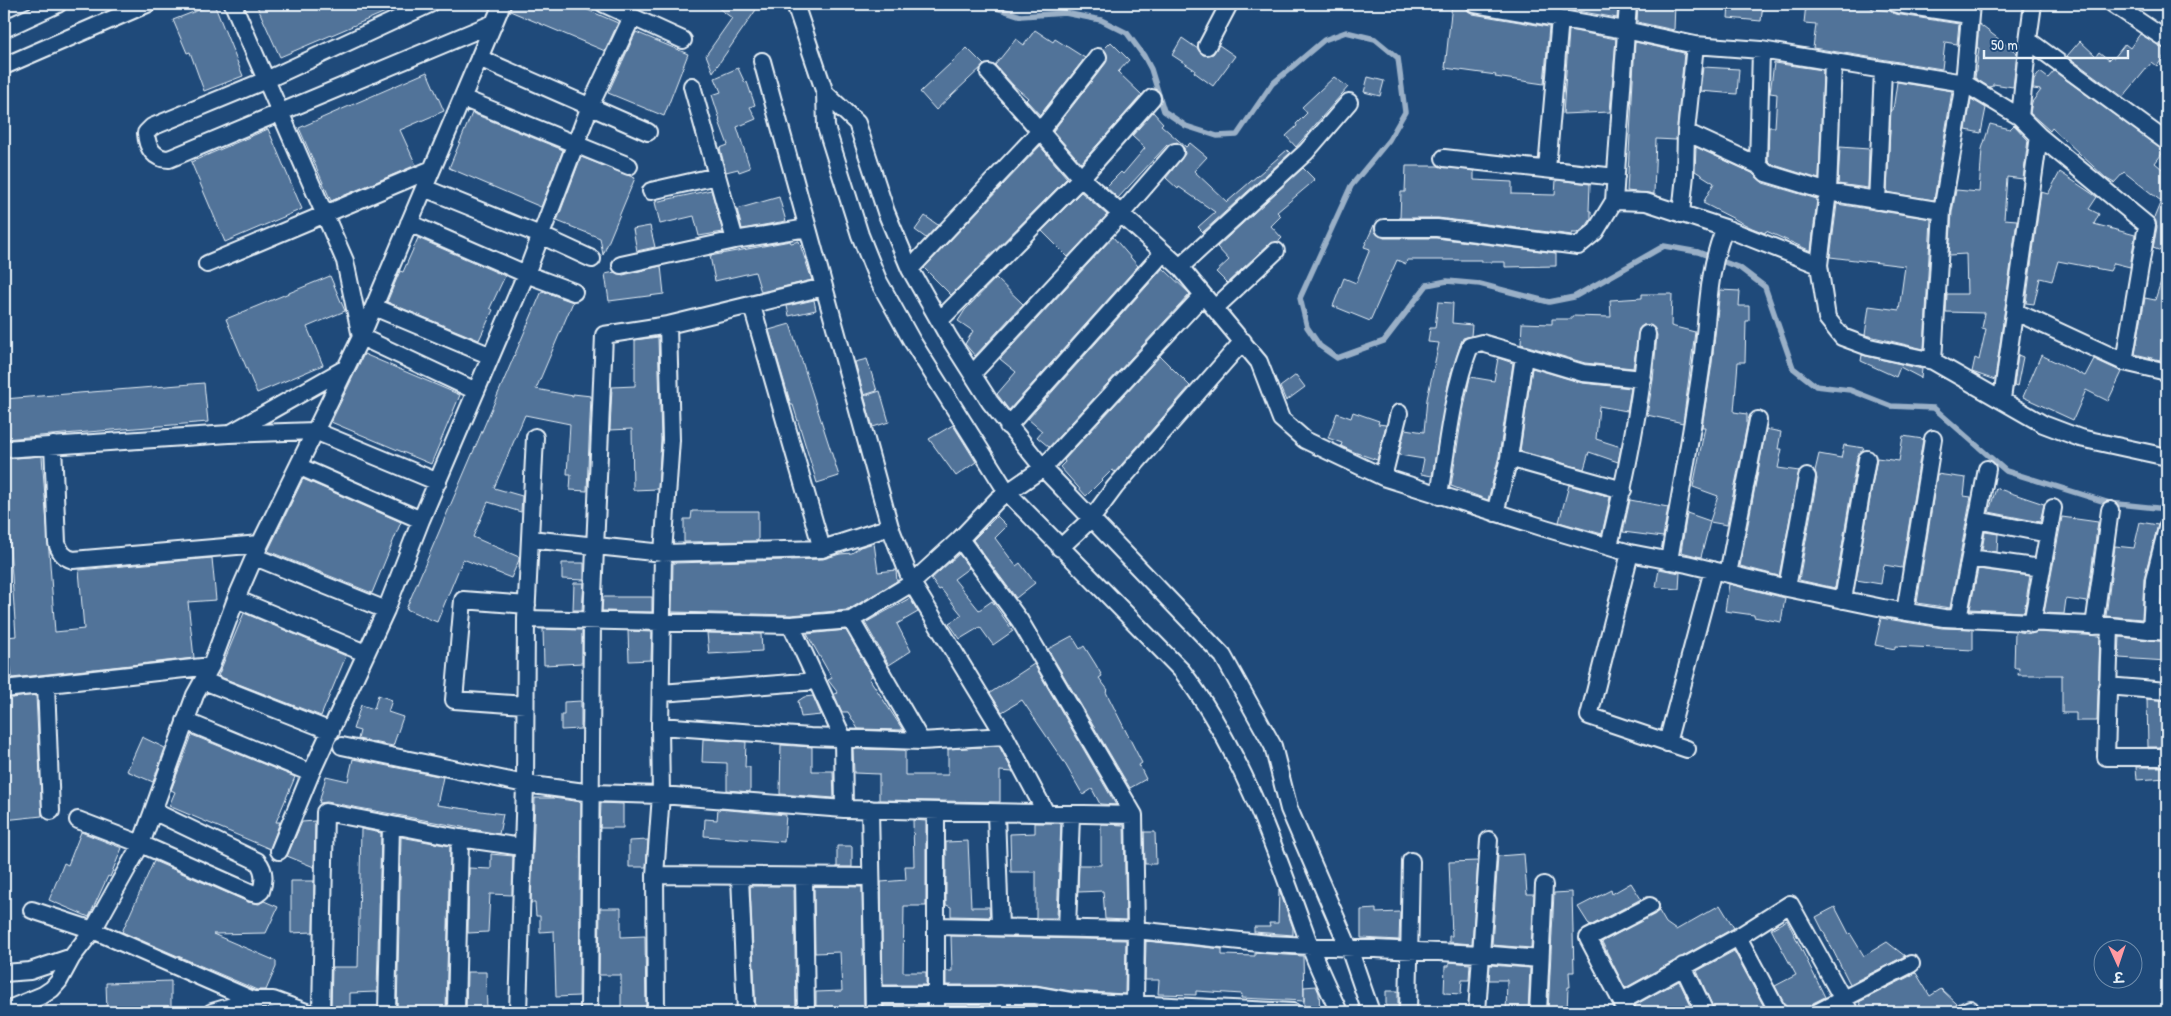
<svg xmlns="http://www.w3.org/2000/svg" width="2171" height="1016" viewBox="0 0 2171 1016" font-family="'Patrick Hand','Playpen Sans Deva',sans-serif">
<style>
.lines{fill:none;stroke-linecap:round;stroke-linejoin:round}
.stream{stroke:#9ab0c7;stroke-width:5.5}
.building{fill:#517399;stroke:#e8f1f8}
.minor-casing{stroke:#e8f1f8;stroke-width:20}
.minor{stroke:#1f4a7a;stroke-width:16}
</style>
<rect width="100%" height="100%" fill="#1f4a7a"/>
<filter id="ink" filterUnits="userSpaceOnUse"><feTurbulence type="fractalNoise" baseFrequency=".02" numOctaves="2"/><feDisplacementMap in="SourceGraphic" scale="10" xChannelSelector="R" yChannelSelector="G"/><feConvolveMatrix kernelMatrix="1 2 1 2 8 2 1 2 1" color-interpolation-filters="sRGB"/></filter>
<g filter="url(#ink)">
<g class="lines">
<!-- stream -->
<path class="stream" d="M984,4L1021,16L1065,13L1101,20L1127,33L1144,56L1151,69L1164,111L1186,126L1217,136L1237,135L1272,84L1324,40L1346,32L1375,39L1398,58L1405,112L1389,140L1351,186L1300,298L1307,327L1320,346L1337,358L1384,341L1427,285L1447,281L1480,284L1549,302L1574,297L1664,246L1698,252L1740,268L1765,287L1793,368L1816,386L1850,390L1891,406L1934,408L2006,471L2109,503L2167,509"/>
</g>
<!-- building -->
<path class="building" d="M214,4L243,76L204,91L190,52L187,53L173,20Z
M256,4H404L280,57Z
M512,4H574L618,23L605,51L510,11Z
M713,4H760L713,72L706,55L732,18Z
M1452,4H1465L1468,11L1473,14L1549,27L1544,84L1495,77L1496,75L1445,68Z
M1532,4H1618L1617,18L1561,8Z
M1638,4H1675L1674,30L1637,22Z
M1729,4H1763L1761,21L1728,18Z
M1806,4H1842L1872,7V9L1890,11L1895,14L1959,24L1957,44L1945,42L1942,69L1813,48L1816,24L1804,23Z
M1979,24L2017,53L2013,87L1993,84V86L1989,87L1975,78L1979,48H1977Z
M1035,30L1053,42L1055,39L1085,58L1040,115L1026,100L1028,98L1013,85L995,65L1016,39L1024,45Z
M1569,30L1616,39L1610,112L1563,114Z
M636,32L688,54L664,116L608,93Z
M2140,34L2167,50V52L2157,66L2152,62L2123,97L2067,56L2080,41L2096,56L2099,52L2109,60L2112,57L2114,58L2125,44L2130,48Z
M1182,38L1198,49L1203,55L1213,54L1219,45L1235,56L1213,86L1194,72L1195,70L1172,55Z
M1111,42L1129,60L1118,72L1142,95L1081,163L1053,131L1106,63L1107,54L1104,49Z
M1635,42L1684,53L1676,140L1656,139L1654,194L1627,191Z
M967,48L984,65L936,110L920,92Z
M1774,63L1823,70L1819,179L1771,164L1768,161L1769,127H1775L1777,94L1770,93Z
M1703,67L1739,69L1737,94L1700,91Z
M738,68L745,83L747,82L755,105L750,107L756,119L737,127L750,168L739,172L738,169L726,172L720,148L728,145L719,121L720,120L712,95L721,92L715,78Z
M2054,71L2164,151L2155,163L2167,173V253L2153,248L2157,227L2154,218L2161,201L2124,172L2114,183L2107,179L2052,128L2050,131L2030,113L2032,102L2041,90L2033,89L2034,80L2040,72L2048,78Z
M427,72L444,111L400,130L416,165L331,201L299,128Z
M1334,77L1348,87L1296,147L1286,136L1297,126L1296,124L1307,113L1302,107Z
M1368,77L1384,81L1380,96L1364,92Z
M1897,82L1952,91L1934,200L1887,192L1891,110H1893Z
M1971,99L1986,108L1981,133L1966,130Z
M1153,112L1163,123L1161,125L1186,147L1190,143L1207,157L1194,171L1227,202L1287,150L1290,153L1203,232L1198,227L1215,212L1179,187L1178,189L1166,178L1185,154L1184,148L1177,142L1167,145L1118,198L1106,187L1121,172L1123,174L1145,148L1132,136Z
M472,113L563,150L541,207L449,168Z
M1990,124L2010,129L2014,125L2028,140L2023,179L2007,177L2004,219L2017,220L1995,380L1972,372L1975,358L1979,360L1986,329L1982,328L1985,313L1946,312L1947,294H1967L1966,254L1949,255L1952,212L1956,190L1979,192L1982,149Z
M268,129L302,209L225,242L191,162Z
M1040,146L1067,178L951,295L924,268Z
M1696,147L1752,173L1763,183L1817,199L1811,251L1766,231L1765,233L1752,228L1703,203L1714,183L1695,171Z
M1840,147L1869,149L1868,188L1838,184Z
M581,157L635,178L603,255L600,238L557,221Z
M1406,166H1438L1474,171V180L1512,182V194L1555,195L1556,180L1590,184L1589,211H1591V219L1587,225L1578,233H1572V235L1438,218H1400L1401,192H1405Z
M1303,168L1315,180L1277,212L1281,216L1271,226L1282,238L1279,241L1269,244L1227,283L1216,272L1229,260L1217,247Z
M2060,172L2097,197L2089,209L2099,214L2094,224L2135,235L2130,267L2114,263L2110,271L2058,261L2052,281L2040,278L2034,304L2026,303L2041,192L2048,194Z
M711,190L723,232L699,236L694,216L660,224L655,202Z
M1081,192L1107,215L1068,257L1042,231Z
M779,197L786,221L742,229L737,209Z
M1837,204L1931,219L1924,349L1865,335L1869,306L1899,310L1905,266L1830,257Z
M925,216L938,225L926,238L915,230Z
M1374,225L1376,233L1384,238H1436L1556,253V266L1505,267V262H1482V260H1407L1406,264L1397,260L1370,321L1333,306L1344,278L1356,283L1370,249L1364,247Z
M650,226L655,247L637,251L633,229Z
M1113,237L1138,266L1009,410L997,394L1016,372L1000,359Z
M418,238L505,276L490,308L493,310L479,340L387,302L400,271L403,272Z
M790,241L791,243L799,241L812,280L761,292L755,272L715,281L710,256Z
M661,266L664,294L609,301L605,274L615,272L623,275Z
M1163,268L1190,294L1049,447L1037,437L1042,431L1028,419Z
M2164,272L2167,273V337L2160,360L2135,354L2145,298L2155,300Z
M330,276L345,311L307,327L323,365L257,393L226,319Z
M996,278L1023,304L975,356L965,344L973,331L958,321L965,310Z
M1720,290L1740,291L1739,306H1749V321H1746L1745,362H1738L1734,412L1747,414V425L1727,525L1710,522L1701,557L1681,552L1687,513L1710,521L1718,496L1693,487L1705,427H1702L1712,363Z
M542,291L573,302L536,389L573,396V394L591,396L587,491L570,490L571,474H567L570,424L525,415L494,488L522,496L521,512L488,502L473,537L519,557V560L511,578L463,559L437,622L406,609Z
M1642,294H1672L1671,326L1695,332L1683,423L1647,415L1653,380L1657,335L1652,326L1643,325L1639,329L1633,368L1585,363L1521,344L1522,323L1552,324V319H1572V316L1611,317L1610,300L1642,298Z
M814,300L816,310L789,316L787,306Z
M1438,302L1453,303L1452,323L1472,325L1471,336L1463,338L1461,343L1449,380L1432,476L1421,474L1424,459L1399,455L1405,429L1424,432L1427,399L1439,343L1428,342L1430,328H1435Z
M790,324L839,476L817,483L793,405H791L769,330Z
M658,337L661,440L658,489L633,490L632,429L610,430L612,387L635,386V340Z
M364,354L460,395L431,464L331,422Z
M1862,355L1922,369L1921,378L1900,367L1896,377L1861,361Z
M2018,355L2023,357L2017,387L2014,386Z
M2041,355L2085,376L2094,359L2122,372L2108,401L2086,390L2073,420L2023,397Z
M1160,356L1190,386L1115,472L1112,470L1086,496L1060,467L1065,462L1064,460Z
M1498,358L1513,363L1499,456L1488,500L1451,486L1461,422L1470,377L1494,381Z
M867,359L877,391L864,395L855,362Z
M1532,368L1582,383L1631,388L1627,411L1599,406L1596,439L1621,447L1618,462L1589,452L1584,469L1520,451Z
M1296,375L1305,387L1286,401L1280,387Z
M204,383L208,422L4,439V399Z
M880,391L889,422L873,427L864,396Z
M1353,412L1379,421L1378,424L1386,425L1377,460L1354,452L1341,446L1342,443L1328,438L1337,413L1351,418Z
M953,425L976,462L956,476L929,439Z
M1766,429L1781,432L1778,449H1782L1778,468L1799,471L1779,576L1740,566Z
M1903,436L1923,439L1902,568L1884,565L1881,584L1856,580L1877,458L1899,461Z
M1844,445L1864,448L1857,457L1835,588L1799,580L1817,479L1815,471L1819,454L1841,458Z
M42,456L55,632L84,629L79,570L212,558L216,600L188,602L194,658L12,678L7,637L16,636L4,459Z
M1937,474L1966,478L1964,496L1971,497L1950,608L1917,603Z
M303,479L401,522L372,593L268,551Z
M1569,485L1610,497L1602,534L1559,522Z
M1996,488L2044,504L2040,522L1989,512Z
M1630,500L1668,507L1663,537L1623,532Z
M692,511H758V541L684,542V519H691Z
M997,516L1007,526L995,538L1016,566L1020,563L1035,583L1016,598L973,540Z
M2062,517L2098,522L2087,602L2066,599L2064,614L2044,613Z
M2140,522L2158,525L2144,578L2142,619L2106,616L2115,546L2134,548Z
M1985,532L1998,534L1997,552L1982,550Z
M874,543L878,572L896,570L897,581L848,610L791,615L672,612L673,563L823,559L840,554L852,553L860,547Z
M959,554L969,568L954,579L979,610L992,601L1013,631L993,645L980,627L960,639L949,623L962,615L941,589L939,590L931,579Z
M562,563H584V580L562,579Z
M2167,568V593L2163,592Z
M1659,569L1680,573L1679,589L1656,587Z
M1978,569L2030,576L2024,612L1970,609Z
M574,583H584L582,610H573Z
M1729,584L1785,598L1781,622L1754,617V615L1725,611Z
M603,597H652V612L602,611Z
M910,598L918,612L897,624L911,651L889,665L865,623Z
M244,613L346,656L321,716L218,676Z
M1881,618L1942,628L1973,629V650L1895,646V649L1875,645Z
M543,629L582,630V663L544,665Z
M846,630L872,676L869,678L903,730L858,729L848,712H842L834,694L838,693L828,680L832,678L807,634Z
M628,631L652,632L651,660L629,661Z
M2015,631L2031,634L2037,632L2100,636L2097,721H2076V713H2062V675H2018L2019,668H2014Z
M707,633L761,634L762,651L709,654Z
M1072,636L1080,649L1084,646L1096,665L1102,676L1099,678L1108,690L1106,692L1142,763L1139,765L1146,779L1130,788L1048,649Z
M2120,637L2167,642V661L2119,658Z
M1034,664L1116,805L1100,804L1092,789L1083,795L1064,762L1022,700L1002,712L990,693Z
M36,695L42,816L4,820V763L9,762L4,699Z
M378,695L392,700L388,712L403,717L393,746L358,739L360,731L353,729L361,705L374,709Z
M813,696L821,715L801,717L798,701L804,697Z
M2147,699L2167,701V747H2148Z
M581,701V729L561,730V715H564V702Z
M192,735L295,777L276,822H280L270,849L169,806L175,792L171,790Z
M142,737L165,748L153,782L127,771Z
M703,739L746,742L745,767H750V792L727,790V763L702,762Z
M781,745L812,747V771H833L834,798L780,794Z
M999,746L1013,772L1000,771V802L879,800V774L854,773L853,749L905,750V775H948V749Z
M353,759L443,777L437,805L503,814L499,834L327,802L319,803L326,776L348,781Z
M2136,767H2167V778L2137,780Z
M535,798H553L581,802L579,996L556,997L554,931L540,932V916H536L535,903H531Z
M601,803L623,804V828H600Z
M718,809L786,815L784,842L704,836L705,819L717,820Z
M913,820L926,821V906H904L903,972H926V985H883L881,882L906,880L905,866H914Z
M315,821L314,867L287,856L302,822Z
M1035,823H1061L1057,918H1036V872H1011L1010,834L1035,833Z
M1101,824L1124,825L1126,920L1105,919L1103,891L1078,892L1079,865H1101Z
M361,829L381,833L377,992L350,993V1010H331L332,967H358Z
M81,832L122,848L110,877L108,876L89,917L49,900L64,863L68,865Z
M1144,832H1155L1156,864H1145Z
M401,837L450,846L446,1012H397Z
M648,840L646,867H629V841Z
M968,841L971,907H989L990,917L951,916V907L946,905V842Z
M837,846H852V867H837Z
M491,854L513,856L512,895L490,894L488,932L468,933L469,868L491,869Z
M1524,854L1527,894H1534L1531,948L1492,945L1498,856Z
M154,861L248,902L259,904L264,901L278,907L266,933L213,934L276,961V967L266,990H257L122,932Z
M1478,861L1472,944L1449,942V936H1452L1449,862Z
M291,881H314L313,932L291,933Z
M1631,883L1641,899L1590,926L1578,907L1611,890L1612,894Z
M750,886H794L796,1012H756Z
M814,886L862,887L864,1012H816V992L842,991L840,952L815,953Z
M1279,889L1293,928V935L1254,932V927H1270L1269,923H1278Z
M1572,892L1574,972H1569L1570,987H1568L1567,1012H1548L1554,893Z
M1720,905L1734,928L1625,988L1602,942L1659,911L1666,923L1676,930Z
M1835,907L1849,934L1850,933L1864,956L1887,942L1905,956L1850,984L1816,917Z
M600,908H621V937L645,936L646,1012H621V975H599Z
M1376,909V913L1400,912L1399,940L1361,938V910Z
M1787,920L1825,997L1813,1003L1808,1012H1788L1775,986L1796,975L1771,929Z
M951,936L1126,940L1125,994L1071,991L1036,985H946V971H952Z
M1146,941L1222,949V955L1255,956V953L1303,956L1304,1001L1241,998L1242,994L1196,991V995L1158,994L1159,980H1145Z
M1734,951L1767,1012H1715L1697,971Z
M1449,962L1470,964L1469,980H1462L1461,994L1444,993L1445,966H1449Z
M1490,965L1530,968L1528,1012H1506L1507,980H1489Z
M467,972H486L487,1012H466Z
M1916,973L1930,996L1941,989L1957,1004L1953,1012H1865L1859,1002Z
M171,981V1010L107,1012L106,983Z
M1679,981L1694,1012H1637L1635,1005Z
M1316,986L1319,993L1320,1009H1304V987Z
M1386,991H1398V1012H1386Z
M884,1005H926V1012H884Z
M1009,1005H1035L1054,1008V1012H1009Z"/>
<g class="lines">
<!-- minor casing -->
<g class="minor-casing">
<path id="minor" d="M233,4L345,261L361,337L476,391
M430,4L266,80L152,127L146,133C147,148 154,159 169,159L494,23
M604,4L683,40
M795,4L825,93L826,127L860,235L878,280L912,341L1007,492L1182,671C1243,752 1276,851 1310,946C1318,968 1329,990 1339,1012
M1475,4L1625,30L1695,45L1761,50L1964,83L2020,117L2039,136L2147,225L2124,362
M1897,4L1969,15
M2033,4L2028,40L2167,142
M2113,4L2167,40
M4,29L58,4
M1207,46L1229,4
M479,58L648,132
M762,61L890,527L912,583L1005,736L1046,813
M4,66L147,4
M989,73L1081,178L1180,267L1259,362L1281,419L1305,440L1383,477L1545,528L1630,553L1687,564L1787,588L1883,608L1944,618L2110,626L2167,632
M692,86L735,240
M825,93L857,123L886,212L910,269L948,336L990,402L1043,468L1223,656L1273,746L1289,809L1349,948L1371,1012
M462,98L629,166
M2020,117L2028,40
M1686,132L1758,165L1766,173L1828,192L1942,211
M1444,158L1616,177
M1758,165L1761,50
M1547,169L1560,18
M424,188L540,235L592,259
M651,191L717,176
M1614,201L1628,4
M1877,201L1883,71
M1681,214L1685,175L1686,132L1695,45
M409,223L526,274L574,292
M1384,228H1437L1578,246L1595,232L1614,201L1646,202L1725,228L1819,265L1827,318L1842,337L1869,347L1933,361L2043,424L2080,438L2167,457
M207,264L432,169
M621,265L735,240L807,228
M1819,265L1828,192L1833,62
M1180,267L1306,152L1349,102
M910,269L1041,130L1098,57
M752,306L822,549
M374,307L491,356
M1215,308L1276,251
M2016,312L2124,362L2167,372
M940,320L1081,178L1152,98
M1933,361L1942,211L1964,83L1971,4
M972,374L1121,214L1175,152
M2002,399L2039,136
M1008,426L1163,253
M231,433L346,368
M53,445L57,543C60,552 63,557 73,560L260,544
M4,449L229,434L315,431L438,482
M1509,458L1623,490
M298,466L421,520
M1383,477L1399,413
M1439,496C1447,446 1452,393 1470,346L1482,343L1583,373L1643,379
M1495,513L1509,458L1524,356
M1977,520L2048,534
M530,539L663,553L822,549L890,527
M960,539L1020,621L1134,815L1136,930L1135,1004
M1609,546C1626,477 1641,406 1647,334
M1060,548L1092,518L1115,487L1243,341
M1630,553L1589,716L1687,749
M255,557L386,610
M1970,558L2042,568
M1669,561C1680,494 1693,428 1702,362C1708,317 1707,270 1725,228
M1728,574L1758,420
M1787,588L1807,477
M236,599L365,653
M1843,600L1867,459
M1905,612L1933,439
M526,619L791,625L851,620L912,583L960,539L998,499L1043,468L1203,295
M1958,619L1987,469
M851,620L921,741
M2032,624L2053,508
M791,625L843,738L844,809
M2094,626L2110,510
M2110,626L2106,757H2167
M2151,631L2154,580L2167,528
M204,681L331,731
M46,684L51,811
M2107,686L2167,691
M4,689L211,666
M661,693L817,681
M525,705L454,700L463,600L527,605
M185,721L311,773L386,610L421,520L526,274L590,106L632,17
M660,726L810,737L921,741L1005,736
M1667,743L1713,570
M342,746L525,784L592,793L661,795L844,809L1134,815
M870,809L874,1012
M936,811V1012
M996,813L1000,927
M78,820L141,844L252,893L257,894L261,891C265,880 265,870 257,861L153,811
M279,851L311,773
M655,875L871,877
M740,877L746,1012
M804,878L806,1012
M32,910L93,930L253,1000
M936,926L1136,930L1269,944L1481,954L1540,959
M1067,929L1071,815
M1738,937L1778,1012
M1683,966L1705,1012
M4,973L30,971L72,957
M999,994V1012
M874,995H1036L1070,1001L1293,1012
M1622,1001L1738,937L1790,904L1850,1012
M4,1011L43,995L52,989L59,981L72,957L93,930L141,844L195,695L211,666L236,599L260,544L361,337L502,4
M212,1012L253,1000H273L306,1012
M321,1012L325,812L460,838L522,847
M387,1012L391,825
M456,1012L460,838
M518,1012L525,784L526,619L535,437
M589,1012L592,620L604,335L668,325L824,287
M656,1012L655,875L661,795L660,726L663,553L671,440L668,325
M1408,1012L1411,861
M1477,1012L1489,840
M1538,1012L1544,885
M1627,1012L1588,938L1650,906
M1818,1012L1911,964
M1963,1012L1970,1009"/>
</g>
<!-- minor -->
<use href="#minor" class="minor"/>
</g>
</g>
<!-- margin -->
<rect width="2171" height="1016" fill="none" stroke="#1f4a7a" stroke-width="20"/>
<rect x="10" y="10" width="2151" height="996" fill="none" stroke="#e8f1f8" stroke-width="2" filter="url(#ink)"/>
<!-- north arrow -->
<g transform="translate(2118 964) rotate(177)"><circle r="24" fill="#1f4a7a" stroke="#6f8dac"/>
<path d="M0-4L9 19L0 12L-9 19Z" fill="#ff9aa2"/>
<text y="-8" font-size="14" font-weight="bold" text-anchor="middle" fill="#e8f1f8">उ</text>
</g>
<!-- scale -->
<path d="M1984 50v8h144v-8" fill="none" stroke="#e8f1f8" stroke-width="2.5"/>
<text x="1991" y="50" font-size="15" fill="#e8f1f8" stroke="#1f4a7a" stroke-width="4" paint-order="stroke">50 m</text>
</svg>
